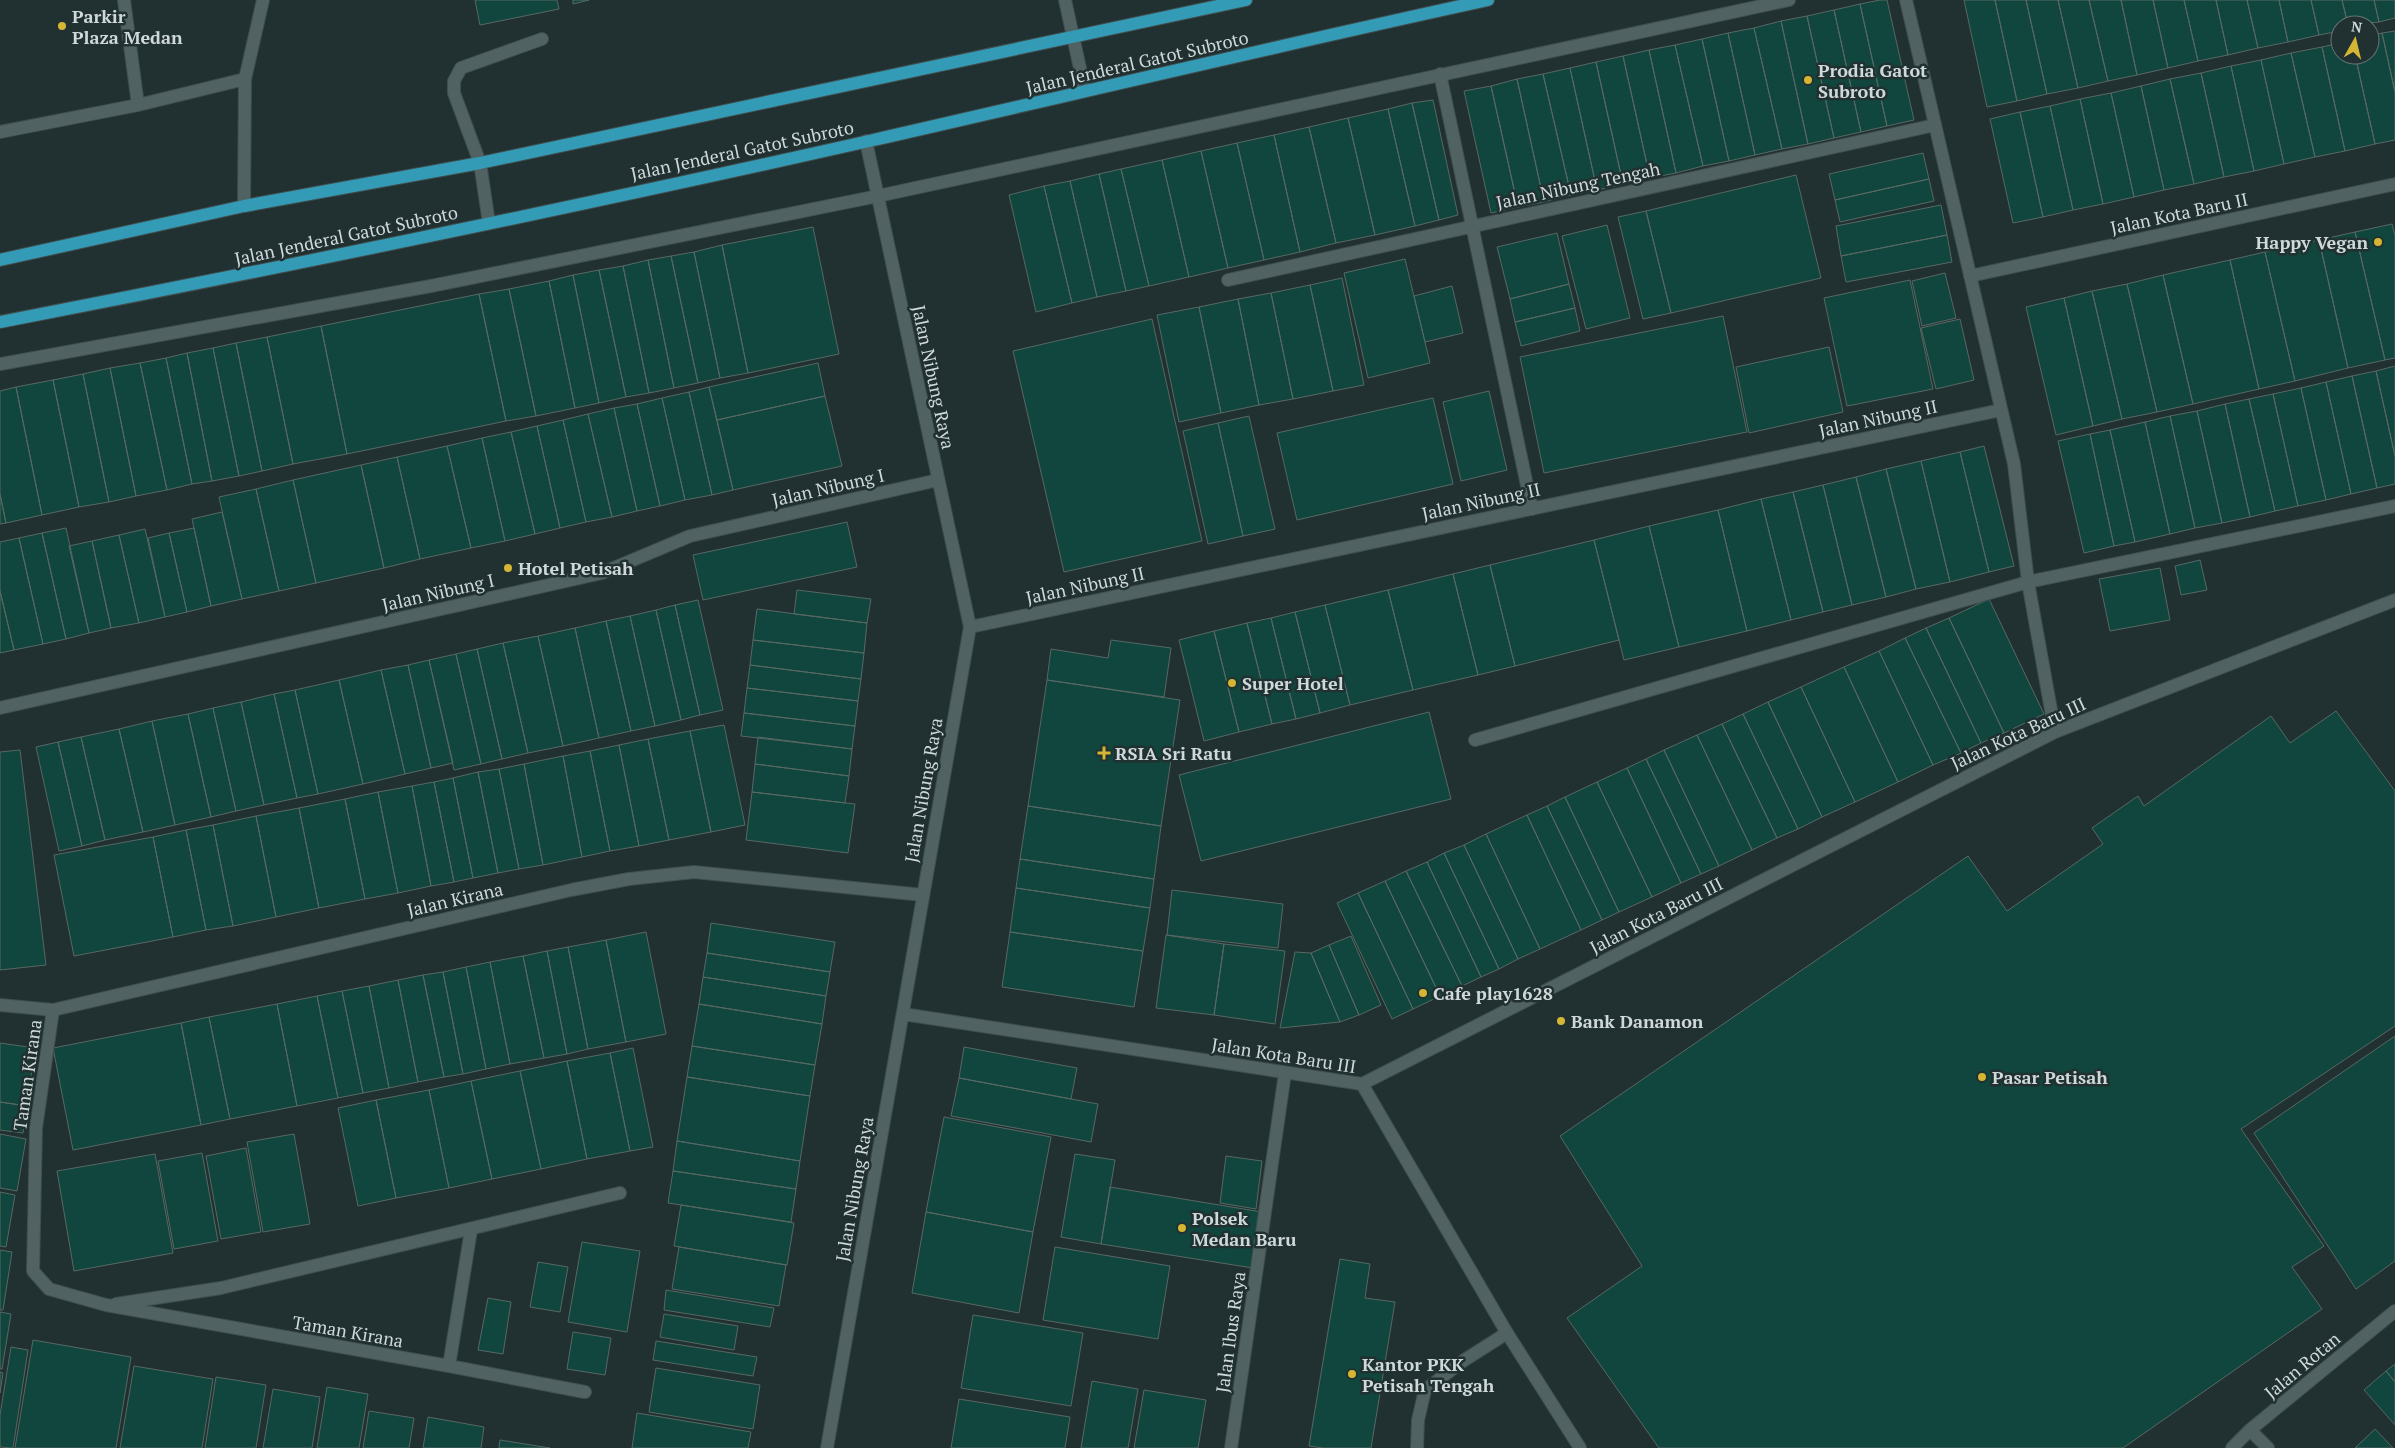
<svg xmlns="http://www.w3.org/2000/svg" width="2395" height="1448" viewBox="0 0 2395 1448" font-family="'PT Serif',serif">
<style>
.building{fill:#10463d;stroke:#586864}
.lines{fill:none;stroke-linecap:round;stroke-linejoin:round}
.service-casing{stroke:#404e4f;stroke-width:14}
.minor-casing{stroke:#404e4f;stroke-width:14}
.primary-casing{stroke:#404e4f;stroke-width:14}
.service{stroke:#516263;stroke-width:12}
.minor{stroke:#516263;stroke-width:12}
.primary{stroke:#339bb5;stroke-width:12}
.poi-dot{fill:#d5b534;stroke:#213031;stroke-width:2}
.labels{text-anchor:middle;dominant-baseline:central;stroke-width:5;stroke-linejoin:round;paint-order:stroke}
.poi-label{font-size:18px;font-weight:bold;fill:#cfd9d9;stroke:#213031;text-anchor:start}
.street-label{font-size:18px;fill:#cfd9d9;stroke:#213031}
</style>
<rect width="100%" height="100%" fill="#213031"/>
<!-- building -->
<path class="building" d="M475,0H557L559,9L480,25Z
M573,0H589L573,4Z
M1880,0H1887L1914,120L1887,126L1860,4Z
M1964,0H1995L2017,101L1987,107Z
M1995,0H2026L2047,94L2017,101Z
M2026,0H2058L2078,88L2047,94Z
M2058,0H2089L2108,81L2078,88Z
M2089,0H2121L2137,75L2108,81Z
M2121,0H2153L2168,68L2137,75Z
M2153,0H2184L2198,61L2168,68Z
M2184,0H2216L2228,55L2198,61Z
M2216,0H2247L2258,48L2228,55Z
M2247,0H2279L2288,42L2258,48Z
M2279,0H2311L2319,35L2288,42Z
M2311,0H2342L2348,25H2340V31L2319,35Z
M2342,0H2374L2379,22L2348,25Z
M2374,0H2395V18L2379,22Z
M1860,4L1887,126L1861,132L1834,10Z
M1834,10L1861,132L1834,138L1807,16Z
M1807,16L1834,138L1808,144L1781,21Z
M1781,21L1808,144L1782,149L1754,28Z
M1754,28L1782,149L1755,155L1728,33Z
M2395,31V92L2382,33Z
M1728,33L1755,155L1729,161L1702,39Z
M2382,33L2395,92V140L2375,144L2355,55H2370V36Z
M1702,39L1729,161L1703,166L1675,45Z
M2340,43V55H2355L2375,144L2345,151L2322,47Z
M1675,45L1703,166L1676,173L1649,50Z
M2322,47L2345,151L2315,157L2291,53Z
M1649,50L1676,173L1650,178L1623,56Z
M2291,53L2315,157L2284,164L2261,60Z
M1623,56L1650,178L1623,184L1596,62Z
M2261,60L2284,164L2254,171L2231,66Z
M1596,62L1623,184L1597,190L1570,68Z
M2231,66L2254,171L2224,177L2201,73Z
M1570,68L1597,190L1571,195L1543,74Z
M2201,73L2224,177L2194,184L2170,79Z
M1543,74L1571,195L1544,202L1517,79Z
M1517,79L1544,202L1518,207L1491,86Z
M2170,79L2194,184L2164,190L2141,86Z
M1491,86L1518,207L1491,213L1464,91Z
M2141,86L2164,190L2134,197L2111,93Z
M2111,93L2134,197L2103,204L2080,99Z
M2080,99L2103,204L2073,210L2050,106Z
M1433,100L1458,215L1439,220L1412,103Z
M1412,103L1439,220L1415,226L1388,109Z
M2050,106L2073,210L2043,217L2020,112Z
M1388,109L1415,226L1375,235L1348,118Z
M2020,112L2043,217L2013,223L1990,119Z
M1348,118L1375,235L1336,243L1309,127Z
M1309,127L1336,243L1300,252L1274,135Z
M1274,135L1300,252L1264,260L1237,143Z
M1237,143L1264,260L1228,268L1201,151Z
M1201,151L1228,268L1189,277L1162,160Z
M1923,153L1929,179L1835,200L1829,174Z
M1162,160L1189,277L1149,286L1121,169Z
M1121,169L1149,286L1126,291L1099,174Z
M1099,174L1126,291L1097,297L1070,181Z
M1796,175L1821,278L1671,313L1646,211Z
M1929,179L1934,201L1840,222L1835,200Z
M1070,181L1097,297L1072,303L1044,186Z
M1044,186L1072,303L1036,312L1009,195Z
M1941,205L1947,235L1841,256L1836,226Z
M1646,211L1671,313L1643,319L1618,217Z
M2392,224L2395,235V358L2385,360L2355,232Z
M1607,225L1630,318L1586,329L1562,236Z
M813,227L839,354L748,373L722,245Z
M2355,232L2385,360L2348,368L2319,240Z
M1557,233L1569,284L1510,299L1497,247Z
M1947,235L1952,262L1846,282L1841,256Z
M2319,240L2348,368L2295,381L2265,252Z
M722,245L748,373L720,378L694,252Z
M694,252L720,378L698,383L671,256Z
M2265,252L2295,381L2259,389L2230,260Z
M671,256L698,383L674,388L648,260Z
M1405,259L1430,363L1368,378L1344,273Z
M648,260L674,388L649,393L623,266Z
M2230,260L2259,389L2193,404L2163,275Z
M623,266L649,393L626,397L599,270Z
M599,270L626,397L599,403L573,275Z
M1945,273L1956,318L1922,326L1912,281Z
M573,275L599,403L575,408L549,281Z
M2163,275L2193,404L2157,412L2127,284Z
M1342,278L1364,385L1333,391L1310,285Z
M1910,280L1933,389L1847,406L1824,298Z
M549,281L575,408L536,416L509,289Z
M1569,284L1575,308L1515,322L1510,299Z
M2127,284L2157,412L2122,419L2092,291Z
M1310,285L1333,391L1293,399L1271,293Z
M1452,286L1463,333L1425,342L1414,296Z
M509,289L536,416L506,421L479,294Z
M2092,291L2122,419L2093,426L2064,298Z
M1271,293L1293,399L1259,405L1238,299Z
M479,294L506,421L347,454L321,326Z
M2064,298L2093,426L2056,435L2026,307Z
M1238,299L1259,405L1221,413L1199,307Z
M1199,307L1221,413L1179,422L1157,315Z
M1575,308L1580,331L1521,346L1515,322Z
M1723,316L1747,432L1544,473L1520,357Z
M1152,319L1202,541L1064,572L1013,351Z
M1960,319L1974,380L1936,389L1921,328Z
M321,326L347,454L293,464L267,337Z
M267,337L293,464L262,471L236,343Z
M236,343L262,471L239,476L213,348Z
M1829,347L1843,412L1749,433L1736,367Z
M213,348L239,476L212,481L187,353Z
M187,353L212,481L192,484L166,358Z
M166,358L192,484L167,490L140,363Z
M140,363L167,490L136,496L110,368Z
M818,363L825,396L717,420L709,387Z
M2395,366V456L2376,371Z
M110,368L136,496L109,502L83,374Z
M2376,371L2395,456V484L2377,488L2352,376Z
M83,374L109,502L79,507L53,380Z
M2352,376L2377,488L2351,494L2326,382Z
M53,380L79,507L42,515L16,387Z
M2326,382L2351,494L2326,500L2301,388Z
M16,387L42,515L6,523L0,494V391Z
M709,387L733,490L712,495L689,392Z
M2301,388L2326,500L2298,506L2273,394Z
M1489,391L1507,470L1461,481L1443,402Z
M689,392L712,495L685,500L662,398Z
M2273,394L2298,506L2275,511L2249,399Z
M825,396L842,466L733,490L717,420Z
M662,398L685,500L660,506L637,404Z
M1433,398L1453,484L1297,520L1277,433Z
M2249,399L2275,511L2250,517L2225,404Z
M637,404L660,506L637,511L614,408Z
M2225,404L2250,517L2222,523L2197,411Z
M614,408L637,511L612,517L588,414Z
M2197,411L2222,523L2195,528L2170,416Z
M588,414L612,517L586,522L563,420Z
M1249,416L1275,529L1243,536L1218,423Z
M2170,416L2195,528L2170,534L2145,422Z
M563,420L586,522L560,528L537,426Z
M2145,422L2170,534L2135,542L2110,430Z
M1218,423L1243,536L1208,544L1183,431Z
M537,426L560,528L535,534L511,432Z
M2110,430L2135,542L2114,546L2090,434Z
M511,432L535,534L505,541L482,438Z
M2090,434L2114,546L2084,553L2058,441Z
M482,438L505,541L471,548L447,446Z
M447,446L471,548L420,559L397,457Z
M1984,446L2014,566L1989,572L1960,452Z
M1960,452L1989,572L1950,582L1921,461Z
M397,457L420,559L384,568L361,465Z
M1921,461L1950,582L1916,589L1886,469Z
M361,465L384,568L316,583L293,480Z
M1886,469L1916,589L1886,597L1856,477Z
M1856,477L1886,597L1852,605L1823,485Z
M293,480L316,583L279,591L256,489Z
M1823,485L1852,605L1823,612L1793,492Z
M256,489L279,591L242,599L219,497Z
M1793,492L1823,612L1791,620L1761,499Z
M0,494L6,523L0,524Z
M1761,499L1791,620L1747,631L1718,510Z
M1718,510L1747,631L1679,647L1649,526Z
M222,512L242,599L211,606L192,519Z
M847,522L857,567L703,600L693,555Z
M1649,526L1679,647L1624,660L1594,540Z
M66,528L89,633L66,639L42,533Z
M194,528L211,606L187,612L169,533Z
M145,529L165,617L139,623L119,535Z
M42,533L66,639L43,644L19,538Z
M169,533L187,612L165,617L148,538Z
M119,535L139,623L111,628L92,541Z
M19,538L43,644L14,650L0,591V542Z
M1594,540L1619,640L1515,666L1490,565Z
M92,541L111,628L89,633L69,546Z
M2200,560L2207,590L2181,595L2175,566Z
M1490,565L1515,666L1478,675L1453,574Z
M2160,568L2170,620L2110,631L2099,579Z
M1453,574L1478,675L1413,690L1388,590Z
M797,590L871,599L867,623L794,614Z
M1388,590L1413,690L1350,705L1325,605Z
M0,591L14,650L0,653Z
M1989,599L2044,714L2004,733L1949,618Z
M698,600L723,710L700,715L675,605Z
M675,605L700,715L681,720L656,610Z
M1325,605L1350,705L1320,713L1295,612Z
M757,609L867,623L864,653L753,640Z
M656,610L681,720L655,726L630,616Z
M1295,612L1320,713L1296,719L1271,618Z
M630,616L655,726L631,731L606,621Z
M1271,618L1296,719L1272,724L1247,623Z
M1949,618L2004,733L1981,743L1926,628Z
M606,621L631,731L599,738L575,628Z
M1247,623L1272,724L1239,732L1214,631Z
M575,628L599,738L563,746L538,636Z
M1926,628L1981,743L1961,753L1905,638Z
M1214,631L1239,732L1204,741L1179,640Z
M538,636L563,746L528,753L503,643Z
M1905,638L1961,753L1933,765L1879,651Z
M753,640L864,653L861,679L750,665Z
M1111,640L1171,648L1164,697L1047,680L1051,649L1108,658Z
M503,643L528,753L502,759L477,649Z
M477,649L502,759L481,764L456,654Z
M1879,651L1933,765L1898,782L1844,667Z
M456,654L481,764L454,770L429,660Z
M429,660L453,763L431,768L408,665Z
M408,665L431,768L405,774L381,670Z
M750,665L861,679L858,701L747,688Z
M1844,667L1898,782L1855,802L1801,687Z
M381,670L405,774L363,784L339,680Z
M339,680L363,784L318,794L295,690Z
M1047,680L1180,700L1161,826L1028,806Z
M1801,687L1855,802L1822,817L1768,702Z
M747,688L858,701L855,726L744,713Z
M295,690L318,794L297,798L274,694Z
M274,694L297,798L264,805L241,702Z
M241,702L264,805L236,811L213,708Z
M1768,702L1822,817L1798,829L1743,714Z
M213,708L236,811L211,817L188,714Z
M2336,711L2395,791V1026L2241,1129L2324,1246L2292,1267L2322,1309L2123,1448H1659L1567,1318L1642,1266L1560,1136L1968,856L2007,911L2103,844L2092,828L2138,796L2144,806L2271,716L2290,743Z
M1429,712L1451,799L1201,861L1179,775Z
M744,713L855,726L852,749L741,736Z
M188,714L211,817L175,825L152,721Z
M1743,714L1798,829L1777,838L1722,724Z
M152,721L175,825L143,832L119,729Z
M1722,724L1777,838L1752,850L1697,735Z
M724,725L745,825L711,832L690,731Z
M119,729L143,832L105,840L81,737Z
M690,731L711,832L669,840L648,739Z
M1697,735L1752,850L1719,866L1664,750Z
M81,737L105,840L82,846L58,742Z
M758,737L852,749L849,776L755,764Z
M648,739L669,840L639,846L619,745Z
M58,742L82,846L59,851L36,747Z
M619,745L639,846L610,851L590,751Z
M20,750L46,965L0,970V752Z
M1664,750L1719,866L1701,874L1646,759Z
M590,751L610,851L582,857L563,756Z
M563,756L582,857L543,865L524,764Z
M1646,759L1701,874L1681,883L1627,768Z
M524,764L543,865L519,869L499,769Z
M755,764L849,776L845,803L752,792Z
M1627,768L1681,883L1652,897L1597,782Z
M499,769L519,869L498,873L478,772Z
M478,772L498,873L473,878L453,778Z
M453,778L473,878L454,882L434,782Z
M434,782L454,882L431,886L412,786Z
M1597,782L1652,897L1619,912L1565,797Z
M412,786L431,886L398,893L378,792Z
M378,792L398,893L365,899L345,799Z
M752,792L855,804L848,853L746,840Z
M1565,797L1619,912L1602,920L1547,806Z
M345,799L365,899L319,908L299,808Z
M1028,806L1161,826L1154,879L1020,859Z
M1547,806L1602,920L1581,930L1527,815Z
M299,808L319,908L276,917L256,816Z
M1527,815L1581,930L1540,949L1486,834Z
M256,816L276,917L233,926L213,825Z
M213,825L233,926L206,930L186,830Z
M186,830L206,930L173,937L153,837Z
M1486,834L1540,949L1518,959L1464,845Z
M153,837L173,937L74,956L54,855Z
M1464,845L1518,959L1499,969L1444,853Z
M1444,853L1499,969L1481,977L1427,862Z
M1020,859L1154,879L1150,908L1016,888Z
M1427,862L1481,977L1462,986L1406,871Z
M1406,871L1462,986L1440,996L1385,881Z
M1385,881L1440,996L1413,1009L1358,893Z
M1016,888L1150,908L1143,951L1010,932Z
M1172,890L1283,904L1278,948L1167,935Z
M1358,893L1413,1009L1392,1019L1337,903Z
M711,923L835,942L830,972L707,953Z
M646,932L666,1034L626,1042L606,940Z
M1010,932L1143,951L1134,1007L1002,987Z
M1166,935L1224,944L1214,1015L1156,1008Z
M1351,936L1381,1005L1359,1015L1329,945Z
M606,940L626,1042L588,1049L568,947Z
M1224,944L1285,951L1275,1024L1214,1015Z
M1329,945L1359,1015L1340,1022L1311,953Z
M568,947L588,1049L567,1054L547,951Z
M547,951L567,1054L544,1058L523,956Z
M1295,952L1311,953L1340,1022L1280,1028Z
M707,953L830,972L826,996L703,977Z
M523,956L544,1058L510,1064L490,962Z
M490,962L510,1064L486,1069L466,967Z
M466,967L486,1069L463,1074L443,972Z
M443,972L463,1074L444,1077L423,975Z
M423,975L444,1077L418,1082L398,980Z
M703,977L826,996L822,1024L699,1004Z
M398,980L418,1082L389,1088L369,986Z
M369,986L389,1088L363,1093L342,991Z
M342,991L363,1093L338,1098L317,996Z
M317,996L338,1098L297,1106L277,1004Z
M277,1004L297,1106L230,1119L209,1017Z
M699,1004L822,1024L815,1065L692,1046Z
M209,1017L230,1119L201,1125L181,1023Z
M181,1023L201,1125L73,1150L53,1048Z
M2395,1036V1261L2356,1289L2254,1133Z
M0,1043L35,1048L27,1106L0,1102Z
M692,1046L815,1065L810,1096L687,1077Z
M964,1047L1077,1068L1071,1099L959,1078Z
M633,1048L653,1147L630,1151L610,1053Z
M610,1053L630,1151L587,1159L567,1061Z
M567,1061L587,1159L541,1169L520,1071Z
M520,1071L541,1169L492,1179L471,1081Z
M687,1077L810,1096L800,1161L677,1141Z
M959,1078L1098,1104L1091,1142L951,1116Z
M471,1081L492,1179L449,1188L429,1090Z
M429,1090L449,1188L396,1198L376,1100Z
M376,1100L396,1198L358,1206L338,1108Z
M0,1102L27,1106L23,1133L0,1130Z
M944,1117L1051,1137L1033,1232L926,1212Z
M0,1134L26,1139L17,1191L0,1188Z
M294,1134L310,1224L263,1232L247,1142Z
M677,1141L800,1161L796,1189L673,1171Z
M246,1148L261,1232L221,1239L206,1156Z
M202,1153L218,1241L174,1249L158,1161Z
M155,1154L173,1253L74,1271L57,1171Z
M1075,1154L1115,1160L1101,1244L1061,1237Z
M1226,1156L1262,1161L1256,1209L1220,1203Z
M673,1171L796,1189L791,1222L668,1203Z
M1110,1187L1262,1212L1253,1268L1101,1244Z
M0,1192L15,1195L6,1247L0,1246Z
M681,1205L794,1223L787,1265L674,1246Z
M926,1212L1033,1232L1019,1313L912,1293Z
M582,1242L640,1251L627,1332L568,1322Z
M679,1247L786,1265L779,1306L672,1289Z
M1055,1247L1170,1266L1158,1339L1043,1320Z
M0,1250L12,1252L3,1310H0Z
M1340,1259L1370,1264L1365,1298L1395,1302L1371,1448H1323L1309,1446Z
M538,1262L568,1267L560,1312L530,1307Z
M666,1290L774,1308L770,1327L664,1310Z
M488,1298L511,1302L503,1354L478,1350Z
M0,1312L11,1314L2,1369H0Z
M664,1314L738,1326L734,1350L660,1337Z
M973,1315L1083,1333L1071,1406L961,1388Z
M573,1332L611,1338L605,1375L567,1369Z
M33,1340L131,1357L116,1448H15Z
M656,1341L757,1357L753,1376L653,1360Z
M11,1347L28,1350L13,1448L0,1447V1415Z
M2395,1364V1382L2386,1371Z
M134,1366L213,1379L202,1448H120Z
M656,1368L760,1385L753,1429L649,1412Z
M2386,1371L2395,1382V1425L2364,1390Z
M0,1372L3,1373L0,1393Z
M216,1377L266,1385L256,1448H205Z
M1092,1381L1138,1389L1128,1448H1081Z
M327,1387L368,1394L359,1448H317Z
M273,1389L320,1397L312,1448H263Z
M1144,1390L1206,1400L1198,1448H1134Z
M959,1399L1070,1417L1065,1448H951Z
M369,1411L414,1418L409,1448H363Z
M637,1413L751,1432L748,1448H632Z
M428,1417L484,1427L481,1448H423Z
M2375,1429L2393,1448H2355Z
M500,1440L550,1448H499Z"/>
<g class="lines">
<!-- service casing -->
<g class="service-casing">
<path id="service" d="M124,0L138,105
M1065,0L1085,91
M1440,74L1532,509
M0,132L138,105L245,79
M244,206L245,79L263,0
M489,223L480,163L454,93V81L461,68L542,39
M1228,280L1935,125
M0,364L431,286L878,196L1789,0
M1417,1448L1418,1420L1425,1390L1463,1361L1507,1333"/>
</g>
<!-- minor casing -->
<g class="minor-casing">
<path id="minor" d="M1906,0L2014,464L2028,582L2055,732
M1970,276L2395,184
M970,627L2001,410
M0,708L602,573L690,536L938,480
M1475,740L2028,582L2395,506
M0,1005L53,1010L571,890L629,879L694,872L923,895
M53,1010L36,1128L33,1271L49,1289L106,1305L449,1366L471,1230
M903,1014L1362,1084L2055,732L2395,600
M1362,1084L1507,1333L1580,1448
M116,1304L221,1288L620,1193
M449,1366L585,1392
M2250,1430L2268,1448
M827,1448L970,627L866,141
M1231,1448L1285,1073
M2232,1448L2250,1430L2395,1311"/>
</g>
<!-- primary casing -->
<g class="primary-casing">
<path id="primary" d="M0,260L244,206L480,163L1246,0
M0,322C290,266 580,206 869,141C1075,94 1281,45 1488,0"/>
</g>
<!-- service -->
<use href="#service" class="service"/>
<!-- minor -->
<use href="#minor" class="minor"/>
<!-- primary -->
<use href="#primary" class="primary"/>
</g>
<!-- markers -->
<g class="poi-dot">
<circle cx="62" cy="26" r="5"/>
<circle cx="1808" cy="80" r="5"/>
<circle cx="2378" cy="242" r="5"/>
<circle cx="508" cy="568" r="5"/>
<circle cx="1232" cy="683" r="5"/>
<path d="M1101.5 745.5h5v5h5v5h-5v5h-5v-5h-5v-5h5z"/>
<circle cx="1423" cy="993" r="5"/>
<circle cx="1561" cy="1021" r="5"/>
<circle cx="1982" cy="1077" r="5"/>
<circle cx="1182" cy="1228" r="5"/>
<circle cx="1352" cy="1374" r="5"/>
</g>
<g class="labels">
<!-- poi labels -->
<g class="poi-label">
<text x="72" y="16">Parkir<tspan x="72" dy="21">Plaza Medan</tspan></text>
<text x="1818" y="70">Prodia Gatot<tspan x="1818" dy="21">Subroto</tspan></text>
<text x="2368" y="242" text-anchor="end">Happy Vegan</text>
<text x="518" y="568">Hotel Petisah</text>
<text x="1242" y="683">Super Hotel</text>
<text x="1115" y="753">RSIA Sri Ratu</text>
<text x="1433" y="993">Cafe play1628</text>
<text x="1571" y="1021">Bank Danamon</text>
<text x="1992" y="1077">Pasar Petisah</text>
<text x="1192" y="1218">Polsek<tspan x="1192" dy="21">Medan Baru</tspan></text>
<text x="1362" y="1364">Kantor PKK<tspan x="1362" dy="21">Petisah Tengah</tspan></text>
</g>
<!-- street labels -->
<g class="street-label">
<text transform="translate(1137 62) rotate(-13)">Jalan Jenderal Gatot Subroto</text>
<text transform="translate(742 150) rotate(-12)">Jalan Jenderal Gatot Subroto</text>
<text transform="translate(1578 185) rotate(-12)">Jalan Nibung Tengah</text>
<text transform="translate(2179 213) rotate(-12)">Jalan Kota Baru II</text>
<text transform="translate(346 235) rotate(-12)">Jalan Jenderal Gatot Subroto</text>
<text transform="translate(934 377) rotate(78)">Jalan Nibung Raya</text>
<text transform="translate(1878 418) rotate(-12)">Jalan Nibung II</text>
<text transform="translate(828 487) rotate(-13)">Jalan Nibung I</text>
<text transform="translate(1481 501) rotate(-12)">Jalan Nibung II</text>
<text transform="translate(1085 585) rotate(-12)">Jalan Nibung II</text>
<text transform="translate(438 592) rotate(-13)">Jalan Nibung I</text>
<text transform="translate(2018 733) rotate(-25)">Jalan Kota Baru III</text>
<text transform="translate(923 790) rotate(-80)">Jalan Nibung Raya</text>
<text transform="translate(455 899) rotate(-13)">Jalan Kirana</text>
<text transform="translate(1656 915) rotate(-27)">Jalan Kota Baru III</text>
<text transform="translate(1284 1055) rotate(9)">Jalan Kota Baru III</text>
<text transform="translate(27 1075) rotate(-82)">Taman Kirana</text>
<text transform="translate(854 1189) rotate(-80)">Jalan Nibung Raya</text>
<text transform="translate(348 1331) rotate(10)">Taman Kirana</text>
<text transform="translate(1230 1332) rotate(-82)">Jalan Ibus Raya</text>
<text transform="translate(2302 1365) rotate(-40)">Jalan Rotan</text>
</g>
</g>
<!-- north arrow -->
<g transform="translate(2355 40) rotate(8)"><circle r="24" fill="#213031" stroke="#677474"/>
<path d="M0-4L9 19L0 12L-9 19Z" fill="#d5b534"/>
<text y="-8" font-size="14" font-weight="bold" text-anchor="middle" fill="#cfd9d9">N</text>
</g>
</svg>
